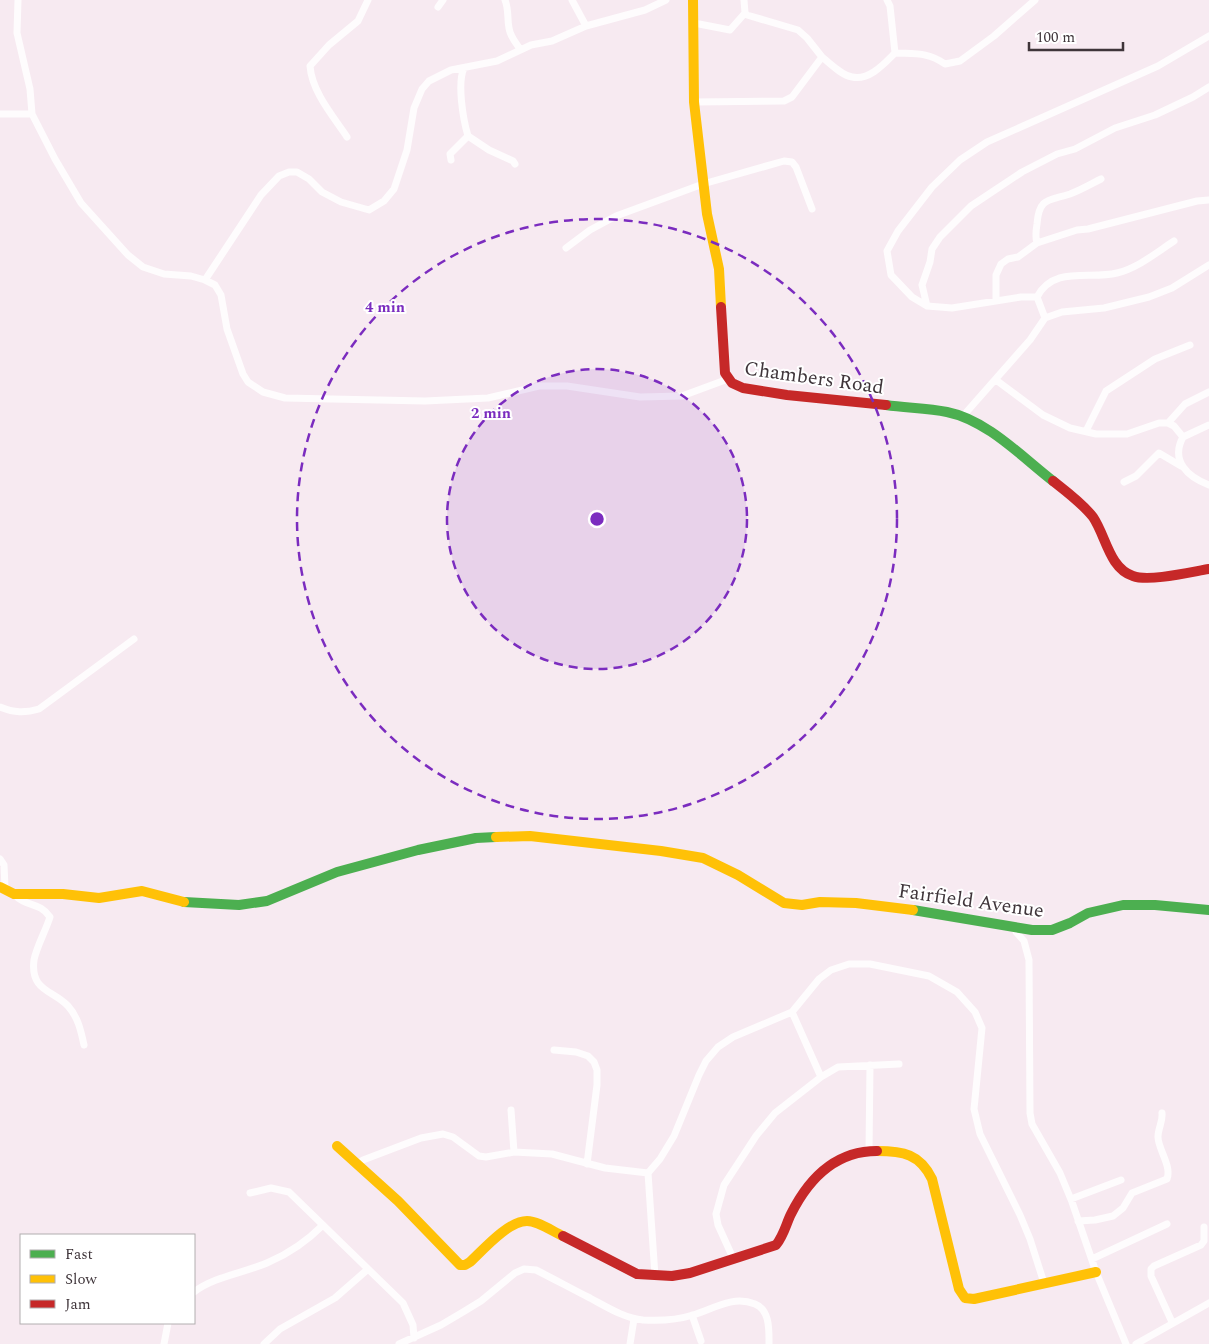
<svg xmlns="http://www.w3.org/2000/svg" width="1209" height="1344" viewBox="0 0 1209 1344" font-family="Spectral,serif">
<style>
.lines{fill:none;stroke-linecap:round;stroke-linejoin:round}
.street{stroke:#fefcfd;stroke-width:7}
.fast{stroke:#4caf50;stroke-width:10}
.slow{stroke:#ffc107;stroke-width:10}
.jam{stroke:#c62828;stroke-width:10}
.ring{fill:none;stroke:#7b2cbf;stroke-width:2.5;stroke-dasharray:9 6}
.labels{text-anchor:middle;dominant-baseline:central;stroke-width:4;stroke-linejoin:round;paint-order:stroke}
.street-label{font-size:20px;fill:#3f353a;stroke:#fff}
.centre{fill:#7b2cbf;stroke:#fff;stroke-width:2.5}
.ring-label{font-size:15px;text-anchor:middle;font-weight:bold;fill:#7b2cbf;stroke:#fff;stroke-width:4;stroke-linejoin:round;paint-order:stroke}
</style>
<rect width="100%" height="100%" fill="#f7eaf1"/>
<g class="lines">
<!-- street -->
<path class="street" d="M18,0L17,33L30,89L32,114L55,159L81,203L128,255L143,267L164,274L191,276L205,280L215,285L221,295L227,329L243,374L248,382L263,392L285,398L425,401L488,398L539,386H567L640,397L682,396L728,379
M505,0C509,10 507,18 509,28C510,36 515,42 520,49
M572,0L586,26
M438,7L443,0
M694,23L730,30L745,13
M895,53C916,54 928,52 945,64L960,61L994,36L1035,0
M822,57C831,64 841,75 852,77C869,81 884,64 895,53L890,6L887,0
M694,102L784,101L792,97L822,57L807,38L798,30L747,15L745,13L744,0
M0,114H32
M468,136L489,150L513,161L515,164
M347,137C333,116 312,92 310,66L329,45L358,21L368,0
M451,160L450,154L468,136C463,119 457,83 464,68
M1037,243C1035,237 1036,230 1037,224C1039,197 1049,201 1070,194C1081,190 1091,184 1101,179
M566,248L590,230L616,216L703,184L784,161L792,162L796,167L812,209
M205,280L261,195L279,176L289,172H297L309,179L322,192L341,202L369,210L384,201L394,189L407,150L414,108L422,89L429,81L451,70L497,61L531,45L552,41L586,26L645,10L666,0
M1037,297H1021L952,308L927,306L912,297L891,275L887,251L898,231L932,187L960,160L987,142L1158,66L1209,36
M996,301V275L1001,264L1008,259L1018,257L1037,243L1077,230L1088,229L1197,201L1209,200
M927,306L922,285L930,262L932,249L940,237L971,206L1022,172L1057,154L1075,149L1115,128L1155,115L1193,97L1209,87
M1045,318L1037,297C1054,265 1090,280 1117,273C1138,268 1157,252 1174,241
M996,380L1043,415L1070,428L1096,434H1127L1159,423H1168L1174,426L1183,437
M963,416L1030,340L1045,318L1062,312L1104,308L1149,297L1172,288L1209,265
M1168,423L1185,404L1209,392
M1209,425L1183,437C1170,461 1188,477 1209,485
M1086,431L1106,391L1155,359L1190,345
M1124,482L1136,476L1159,453L1181,466
M0,707C14,713 25,713 39,709L134,639
M0,859L4,865L5,888
M14,894C26,908 39,901 50,917C46,930 36,948 34,960C30,991 53,990 68,1006C78,1017 81,1031 84,1045
M1015,928L1016,932L1024,941L1029,960L1030,1113L1032,1124L1060,1173L1072,1202L1096,1272L1126,1344
M792,1012L821,1077
M554,1050L576,1052L588,1056L594,1062L597,1070V1085L587,1164
M511,1110L514,1152
M869,1151L870,1065
M358,1164L363,1160L421,1138L443,1134L453,1137L479,1156L486,1157L514,1152L552,1154L605,1168L648,1173
M648,1173L660,1159L674,1136L699,1075L706,1061L718,1047L733,1037L792,1012L819,979L831,970L849,964H870L929,976L957,992L975,1012L982,1028L974,1109L980,1134L1020,1215L1030,1239L1044,1283
M648,1173L655,1276
M250,1193L271,1188L289,1192L403,1303L413,1325L414,1338
M1071,1199L1121,1180
M1078,1221L1095,1220L1113,1216L1123,1208L1132,1193L1167,1179C1172,1166 1158,1149 1158,1137C1158,1128 1163,1122 1162,1113
M733,1258L718,1225L716,1214L724,1185L756,1136L775,1113L821,1077L838,1067L899,1064
M1092,1259L1167,1224
M194,1292C215,1276 245,1273 269,1262C290,1253 307,1241 323,1225
M692,1315L701,1341
M1172,1322L1151,1276V1269L1154,1266L1201,1245L1204,1241V1227
M164,1344L168,1323
M264,1344L280,1329L335,1298L368,1269
M399,1344L441,1325L463,1312L481,1301L515,1273L524,1269L536,1270C554,1279 572,1289 590,1298C607,1307 624,1318 643,1320C660,1321 677,1320 693,1315C714,1309 732,1295 755,1304C770,1310 769,1330 769,1344
M630,1344L634,1319
M1136,1344L1209,1303"/>
<!-- fast -->
<path class="fast" d="M886,405C906,408 927,408 947,412C987,420 1022,457 1053,481
M184,902L239,905L267,901L337,872L418,850L476,838L496,837
M913,910L1032,930H1052L1070,923L1088,913L1123,905H1155L1209,910"/>
<!-- slow -->
<path class="slow" d="M693,0L694,102L707,214L719,269L721,307
M496,837L530,836L661,851L703,858L738,875L784,903L802,905L820,902L856,903L913,910
M0,887L14,894H63L99,898L142,891L184,902
M337,1146L398,1201L460,1265H465L470,1262C483,1250 508,1221 527,1221C538,1221 552,1231 563,1236
M877,1151C903,1151 920,1154 932,1179L959,1289L965,1298L974,1299L1096,1272"/>
<!-- jam -->
<path class="jam" d="M721,307L725,373L732,383L743,388L787,395L886,405
M1053,481C1067,492 1082,503 1093,517C1106,536 1109,568 1133,576C1149,582 1191,572 1209,569
M563,1236L637,1274L672,1276L690,1273L776,1245C784,1235 786,1224 791,1214C809,1178 836,1151 877,1151"/>
</g>
<!-- distance rings -->
<circle cx="597" cy="519" r="150" fill="#7b2cbf" fill-opacity=".12"/>
<g class="ring">
<circle cx="597" cy="519" r="150"/>
<circle cx="597" cy="519" r="300"/>
</g>
<g class="labels">
<!-- street labels -->
<g class="street-label">
<text transform="translate(814 378) rotate(8)">Chambers Road</text>
<text transform="translate(971 901) rotate(8)">Fairfield Avenue</text>
</g>
</g>
<circle cx="597" cy="519" r="8" class="centre"/>
<g class="ring-label">
<text x="385" y="312">4 min</text>
<text x="491" y="418">2 min</text>
</g>
<!-- legend -->
<rect x="20" y="1234" width="175" height="90" fill="#ffffff" stroke="#b2aeb0"/>
<rect x="30" y="1250" width="25" height="8" fill="#4caf50" stroke="#b2aeb0"/>
<text x="65" y="1259" font-size="15" fill="#3f353a">Fast</text>
<rect x="30" y="1275" width="25" height="8" fill="#ffc107" stroke="#b2aeb0"/>
<text x="65" y="1284" font-size="15" fill="#3f353a">Slow</text>
<rect x="30" y="1300" width="25" height="8" fill="#c62828" stroke="#b2aeb0"/>
<text x="65" y="1309" font-size="15" fill="#3f353a">Jam</text>
<!-- scale -->
<path d="M1029 42v8h94v-8" fill="none" stroke="#3f353a" stroke-width="2.5"/>
<text x="1036" y="42" font-size="15" fill="#3f353a" stroke="#ffffff" stroke-width="4" paint-order="stroke">100 m</text>
</svg>
